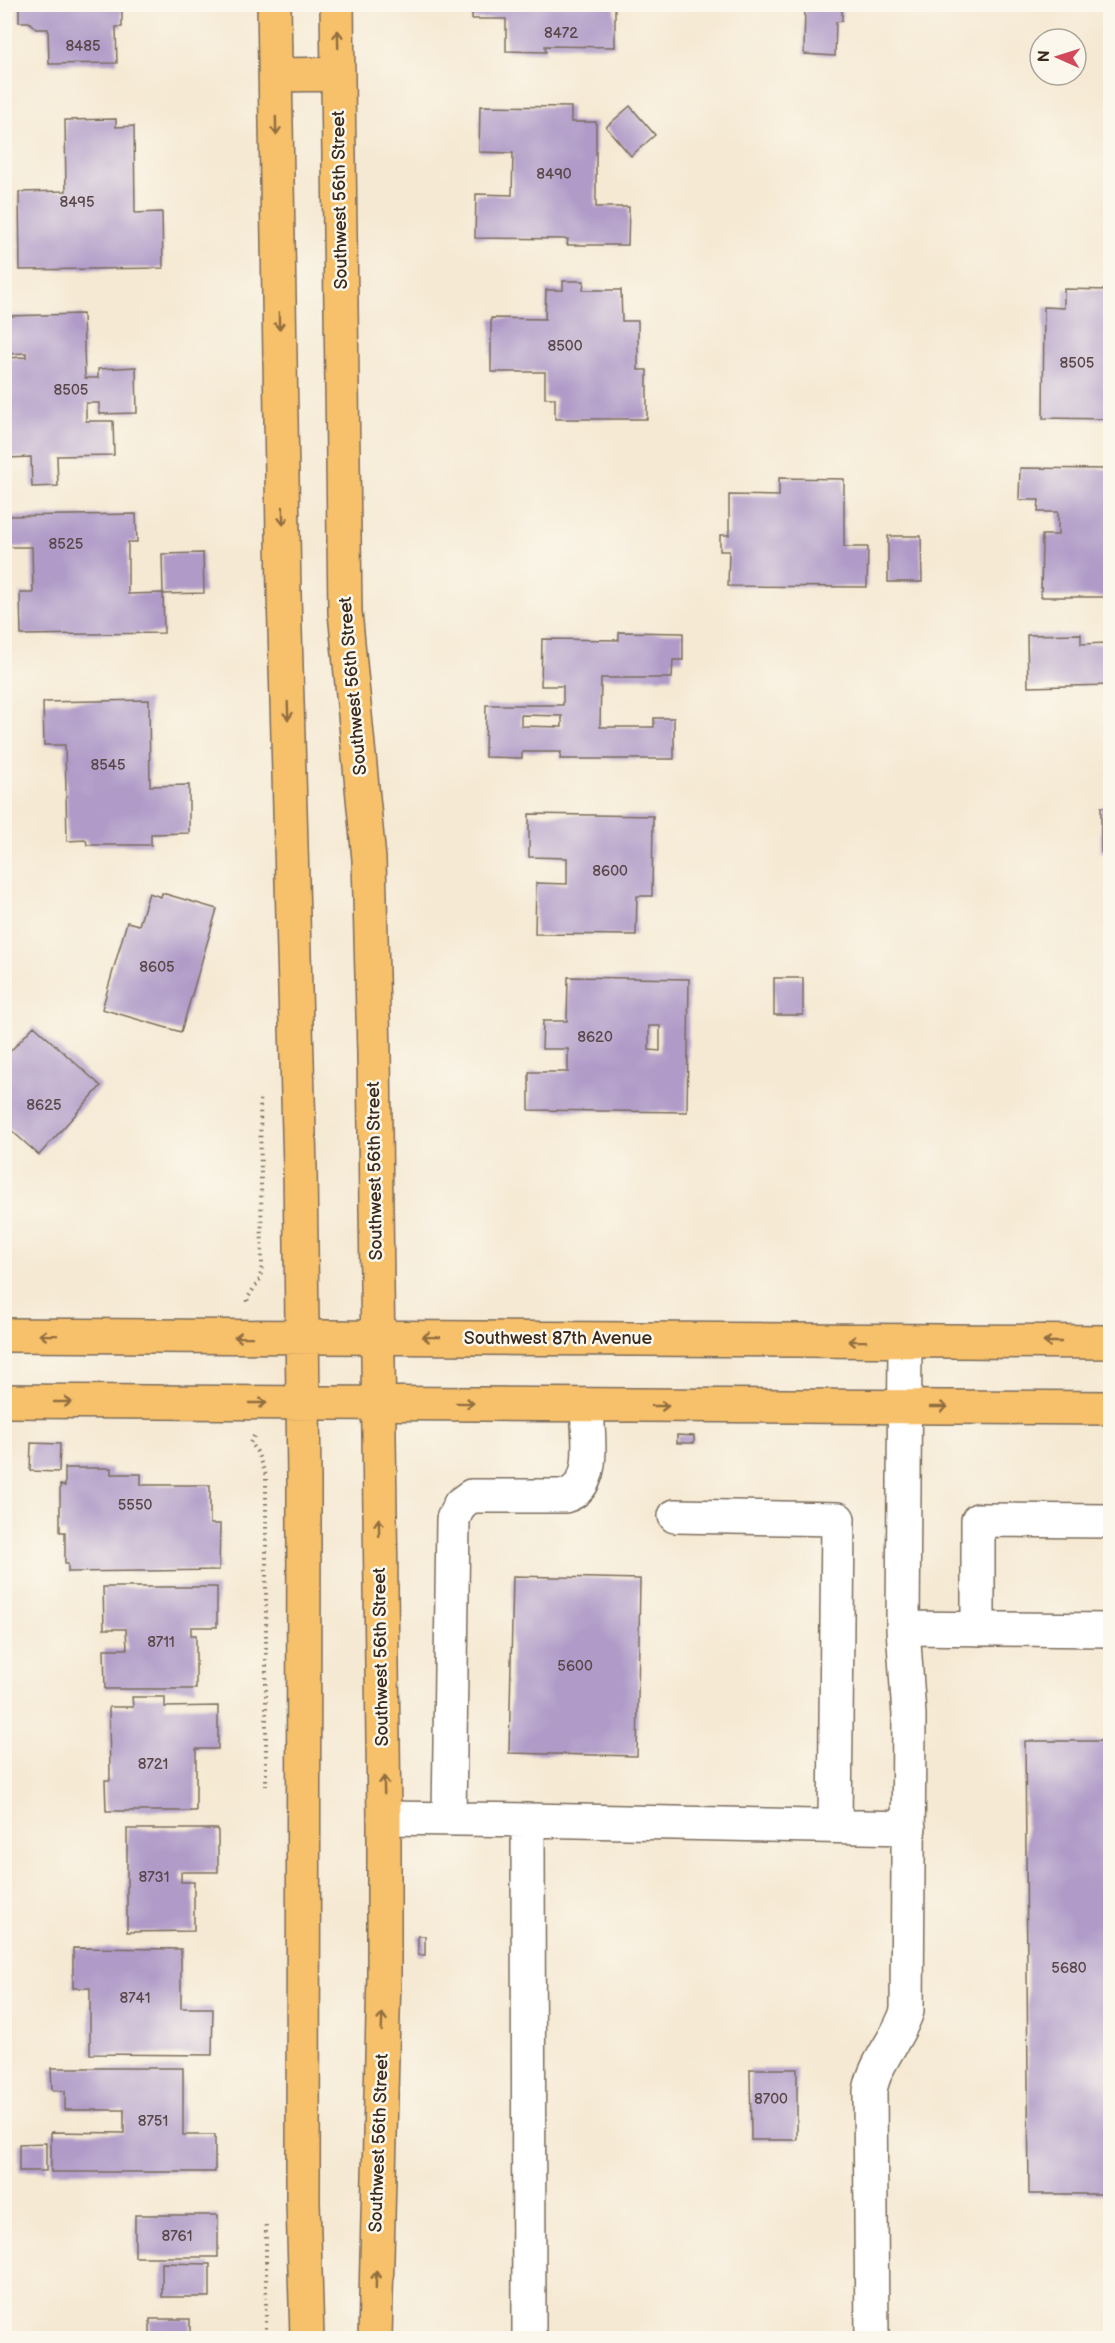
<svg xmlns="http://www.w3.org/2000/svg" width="1115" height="2343" viewBox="0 0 1115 2343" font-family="'Balsamiq Sans',sans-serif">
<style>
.building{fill:#b09bc8;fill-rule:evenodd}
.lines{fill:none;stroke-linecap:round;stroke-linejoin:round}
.minor-casing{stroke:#7c6d5d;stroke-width:36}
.major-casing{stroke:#7c6d5d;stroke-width:36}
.path{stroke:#7c6d5d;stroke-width:4;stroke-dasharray:1.5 4.5;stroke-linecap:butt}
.minor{stroke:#fff;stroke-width:33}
.major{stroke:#f7c06b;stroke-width:33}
.oneway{stroke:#906e41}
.labels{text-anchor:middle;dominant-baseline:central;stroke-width:5;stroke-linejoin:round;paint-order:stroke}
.number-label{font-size:15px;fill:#584648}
.street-label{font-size:18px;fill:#3b2a1e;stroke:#fbf7ec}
</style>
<rect width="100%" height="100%" fill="#fbf7ec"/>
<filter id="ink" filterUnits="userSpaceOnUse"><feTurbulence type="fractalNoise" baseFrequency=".0167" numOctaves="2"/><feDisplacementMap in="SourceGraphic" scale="12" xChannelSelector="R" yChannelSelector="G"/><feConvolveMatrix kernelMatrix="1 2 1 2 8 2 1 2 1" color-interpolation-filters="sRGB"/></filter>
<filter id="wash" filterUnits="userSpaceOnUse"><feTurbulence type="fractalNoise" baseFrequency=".008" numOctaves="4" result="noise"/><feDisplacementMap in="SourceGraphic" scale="24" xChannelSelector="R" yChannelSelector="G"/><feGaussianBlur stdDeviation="1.35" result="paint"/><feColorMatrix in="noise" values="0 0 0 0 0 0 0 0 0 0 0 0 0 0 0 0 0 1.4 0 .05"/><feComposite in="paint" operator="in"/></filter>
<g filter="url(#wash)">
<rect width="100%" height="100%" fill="#f5e9d3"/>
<g id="blocks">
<!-- building -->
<path class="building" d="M19,4H122V27H116L117,63L49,64L48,29H36L29,22H19Z
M472,4H615V47L545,46L546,52L506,51V19H472Z
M805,4H842V21L836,22L835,56L804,54Z
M480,106L571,107V122H596V207H629L628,245H567L568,239L475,238L476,194L512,195L513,153L479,152Z
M630,106L655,135L631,156L606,127Z
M116,119V127L134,126L135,213L162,212L163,268L20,270L19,192L66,191L65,120Z
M563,281H584L583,290H621L622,321H638V370H647V419H555V398H545V372H491V318L545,319L546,290H563Z
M1064,289L1110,290V419L1043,418L1044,307L1064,308Z
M83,314L85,378H98V369L136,367L137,413L99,414V403H86V421H113L114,455L57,456L58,486L32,487L31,457L8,458L4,358L26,357V353L7,354L6,316Z
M1020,468L1110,469V597H1041L1042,535H1058V512H1038L1039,500H1019Z
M779,478L844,479V547H868L867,587L728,586L729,551H720V535H729V495L779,496Z
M136,514L137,542H128V594L163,593L164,633L21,635L20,593H33L32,547H4V516Z
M888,536H921L922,582H888Z
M203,553L204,593L163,594L162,554Z
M619,632L683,633V660H673L672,678H601L600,727H654V718H674V759H560L561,752H522V758L485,757L486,705H563V686H541L542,639L619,640ZM521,715L562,716V727L521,726Z
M1081,634V644L1110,643V685L1028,687L1027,635Z
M149,700L150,786L189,785V833L151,834V845H87L86,840L67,841L65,745H44L43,702Z
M1101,807H1110V852H1101Z
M529,814L653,816L652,896H637L636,935L535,934L536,883L567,884V858L529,857Z
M149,893L161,897L162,893L217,909L181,1032L102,1009L127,922L139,925Z
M568,977L689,979L687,1112L529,1110V1072H568V1049H542L543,1021H567ZM649,1026H660V1051L649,1050Z
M774,978H803V1015H774Z
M34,1026L101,1086L39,1155L4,1124V1058Z
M677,1435L694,1436V1443H677Z
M31,1443L60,1444L59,1472L30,1471Z
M65,1468H111V1474H141V1485H210V1524H220L219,1570L68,1572V1564H65V1532H60V1485L65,1486Z
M513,1576L640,1579L637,1756L509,1753Z
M103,1587H217V1627H191V1635H196V1689H105L104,1649H127L126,1629H104Z
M132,1697H165V1707L218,1706V1749H196V1811H106L105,1780H110L109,1707H133Z
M1025,1741H1110V2194H1029Z
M127,1829H218V1872H181V1882H194V1931L127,1932Z
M418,1936H425V1955H418Z
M73,1948L181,1949V2008H213L212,2055L90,2054V1988H73Z
M51,2068H183V2135H215V2172H51V2132L124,2133V2110H65V2091L52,2090Z
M750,2069H797V2140H751Z
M46,2143V2171H19V2144Z
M135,2215H218V2257H135Z
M162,2263L210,2264V2297H162Z
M150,2319H190V2338H150Z"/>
</g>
</g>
<g filter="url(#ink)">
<use href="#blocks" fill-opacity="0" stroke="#7c6d5d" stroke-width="1.5"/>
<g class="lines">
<!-- minor casing -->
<g class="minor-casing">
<path id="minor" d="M675,1516L838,1519L835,1826
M903,1628L1110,1630
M978,1629V1520L1110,1521
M384,1818L528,1820L529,2338
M449,1819L453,1519L460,1504L471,1496H565C599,1486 587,1433 587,1405
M528,1820L909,1828
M872,2338L870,2091C875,2061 898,2040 907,2011L909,1715L903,1628L905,1342"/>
</g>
<!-- major casing -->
<g class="major-casing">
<path id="major" d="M274,4L284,594L300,1168L304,1479L303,2202L307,2338
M337,4L345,612L369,859L374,1053L384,1818V1975L375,2338
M276,75L338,74
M4,1335L1110,1342
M4,1401L1110,1408"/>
</g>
<!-- path -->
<path class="path" d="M248,1301L247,1299L260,1279L262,1265L260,1098
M254,1436L250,1443L257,1452L266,1476V1786
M266,2225V2338"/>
<!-- minor -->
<use href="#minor" class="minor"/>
<!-- major -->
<use href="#major" class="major"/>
</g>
<!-- one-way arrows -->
<defs><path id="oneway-shaft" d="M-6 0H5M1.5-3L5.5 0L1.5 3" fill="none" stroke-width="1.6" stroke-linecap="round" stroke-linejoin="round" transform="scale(1.5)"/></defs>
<g class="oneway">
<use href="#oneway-shaft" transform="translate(338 39) rotate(-91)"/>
<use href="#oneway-shaft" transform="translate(276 126) rotate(89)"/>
<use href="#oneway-shaft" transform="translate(279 321) rotate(89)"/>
<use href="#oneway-shaft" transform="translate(283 516) rotate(89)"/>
<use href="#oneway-shaft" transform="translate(288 711) rotate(88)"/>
<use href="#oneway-shaft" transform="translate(48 1335) rotate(-179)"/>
<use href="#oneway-shaft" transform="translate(243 1337) rotate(-179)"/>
<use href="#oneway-shaft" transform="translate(431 1337) rotate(-179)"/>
<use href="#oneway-shaft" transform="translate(857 1341) rotate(-179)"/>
<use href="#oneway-shaft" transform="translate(1052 1342) rotate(-180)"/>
<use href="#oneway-shaft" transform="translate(63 1402)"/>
<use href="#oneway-shaft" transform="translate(258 1403)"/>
<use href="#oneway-shaft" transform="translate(465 1403) rotate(1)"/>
<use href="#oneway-shaft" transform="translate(660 1406)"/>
<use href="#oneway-shaft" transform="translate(939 1407)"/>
<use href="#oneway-shaft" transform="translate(379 1527) rotate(-91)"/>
<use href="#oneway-shaft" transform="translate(384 1785) rotate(-91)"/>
<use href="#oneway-shaft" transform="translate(382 2022) rotate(-88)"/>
<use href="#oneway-shaft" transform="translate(376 2280) rotate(-89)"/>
</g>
</g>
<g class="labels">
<!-- number labels -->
<g class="number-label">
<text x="561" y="33">8472</text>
<text x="83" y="46">8485</text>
<text x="554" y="174">8490</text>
<text x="77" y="202">8495</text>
<text x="565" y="346">8500</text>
<text x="1077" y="363">8505</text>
<text x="71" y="390">8505</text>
<text x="66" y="544">8525</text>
<text x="108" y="765">8545</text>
<text x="610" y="871">8600</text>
<text x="157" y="967">8605</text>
<text x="595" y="1037">8620</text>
<text x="44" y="1105">8625</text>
<text x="135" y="1505">5550</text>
<text x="161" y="1642">8711</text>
<text x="575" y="1666">5600</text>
<text x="153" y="1764">8721</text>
<text x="154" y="1877">8731</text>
<text x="1069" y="1968">5680</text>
<text x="135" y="1998">8741</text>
<text x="771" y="2099">8700</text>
<text x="153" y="2121">8751</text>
<text x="177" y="2236">8761</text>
</g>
<!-- street labels -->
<g class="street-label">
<text transform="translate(340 200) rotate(-91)">Southwest 56th Street</text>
<text transform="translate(353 686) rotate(-95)">Southwest 56th Street</text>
<text transform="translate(375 1171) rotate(-91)">Southwest 56th Street</text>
<text x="558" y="1338">Southwest 87th Avenue</text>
<text transform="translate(381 1657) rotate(-91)">Southwest 56th Street</text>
<text transform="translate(379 2143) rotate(-88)">Southwest 56th Street</text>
</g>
</g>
<!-- margin -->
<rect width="1115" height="2343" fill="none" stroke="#fbf7ec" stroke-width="24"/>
<!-- north arrow -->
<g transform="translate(1058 57) rotate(273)"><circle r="28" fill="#fbf7ec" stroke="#aea59a" stroke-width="1.5"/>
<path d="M0-4.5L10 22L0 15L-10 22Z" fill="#d1495b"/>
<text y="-9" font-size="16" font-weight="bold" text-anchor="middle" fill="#3b2a1e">N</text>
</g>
</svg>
